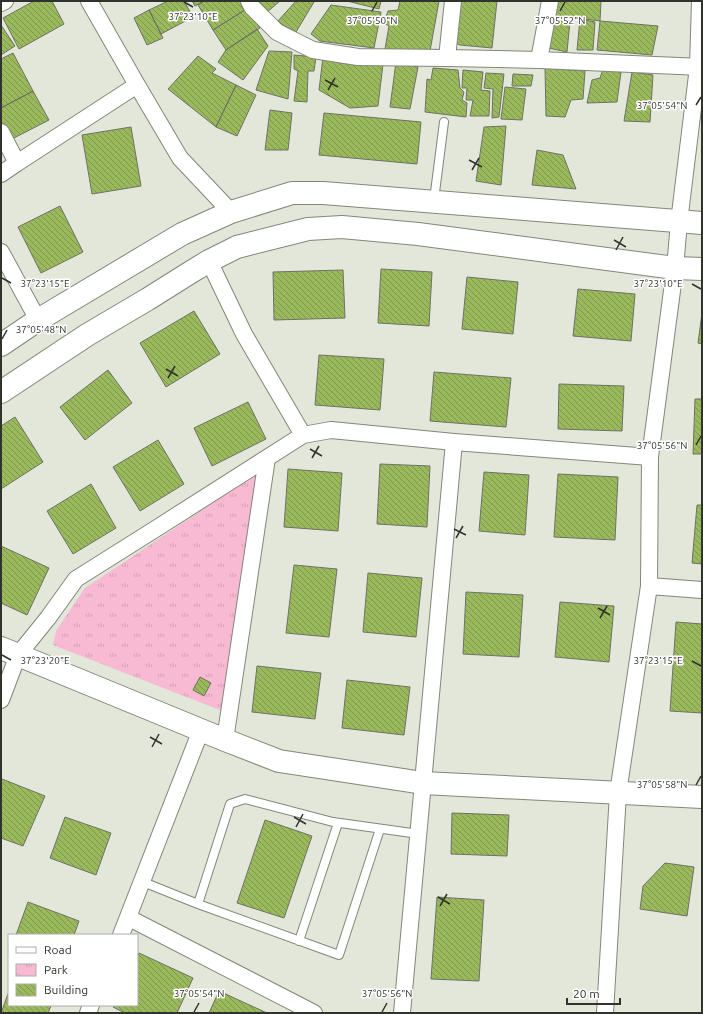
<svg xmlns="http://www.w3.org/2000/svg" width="703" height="1014" viewBox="0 0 703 1014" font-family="Ubuntu,sans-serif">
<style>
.park{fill:url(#park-tufts)}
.building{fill:url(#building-back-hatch);stroke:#6d7265}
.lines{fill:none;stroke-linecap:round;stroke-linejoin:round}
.lane-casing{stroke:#818779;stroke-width:10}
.street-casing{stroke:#818779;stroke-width:18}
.secondary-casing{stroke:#818779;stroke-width:24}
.lane{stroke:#fff;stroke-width:8}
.street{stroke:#fff;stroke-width:16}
.secondary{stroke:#fff;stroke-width:22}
.ticks{fill:none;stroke:#30322d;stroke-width:1.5}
.ticks-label{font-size:10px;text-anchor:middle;fill:#30322d;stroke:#fff;stroke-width:3;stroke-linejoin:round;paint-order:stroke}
</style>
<defs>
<pattern id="park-tufts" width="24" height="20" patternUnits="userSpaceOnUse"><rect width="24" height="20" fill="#f7bad2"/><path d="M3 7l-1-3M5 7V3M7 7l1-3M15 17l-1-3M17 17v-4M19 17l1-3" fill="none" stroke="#d4a0b5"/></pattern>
<pattern id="building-back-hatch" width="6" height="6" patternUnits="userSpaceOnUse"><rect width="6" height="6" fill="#9ab95c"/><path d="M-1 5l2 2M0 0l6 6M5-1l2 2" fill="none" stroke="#7e974c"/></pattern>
</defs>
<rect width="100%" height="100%" fill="#e2e7d9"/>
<!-- park -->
<path class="park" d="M258,473L225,712L53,645L56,631L85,588Z"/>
<!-- building -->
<path class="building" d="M34,1H52L64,24L19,49L3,18Z
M168,1H184L193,17L161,34L149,10Z
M192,1H204L195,6Z
M204,1H244L248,8L213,30L198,5Z
M258,1H280L266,13Z
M296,1H312L314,2L296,32L277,22Z
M347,1H381L379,9Z
M400,1H439L430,51L385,49L389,26L384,23L388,11L398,10Z
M458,1H497L492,48L460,45L453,42Z
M555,1H601L600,21L553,15Z
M331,5L381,12L374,48L320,41L311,34Z
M248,8L260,28L226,50L213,30Z
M149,10L163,38L147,45L134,18Z
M550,17L570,21L567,52L544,47Z
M580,19L595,22L593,50H577Z
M600,21L658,26L652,55L597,50Z
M1,25L15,46L1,55Z
M257,29L268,46L243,80L218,62L226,50Z
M269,51L292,52L288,99L256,90Z
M13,53L33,91L1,108V59Z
M294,55L316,57L314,71H308L307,102L294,101L298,71L294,69Z
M198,56L216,69L212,73L236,85L216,127L168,89Z
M323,57L383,64L378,106L350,108L319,90Z
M396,62L418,67L410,109L390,107Z
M433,68L458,70L460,88L464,92L462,100L467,103L466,117L425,112L427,79L431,80Z
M545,68L585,71L583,99L571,100L565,117L546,116Z
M603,69L621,72L617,102L587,103L592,80L600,78Z
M463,70L483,72L481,90L490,91L489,116H470L473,100H466L467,88H462Z
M632,72L653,75L650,122L624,121Z
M486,73L504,74L499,117L492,118L493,89L484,88Z
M513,74L533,75L531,86H512Z
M236,85L256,95L237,136L216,127Z
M505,87L526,89L522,120L501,119Z
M33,91L49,120L10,140L1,124V108Z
M270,110L292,113L288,150H265Z
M324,113L421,122L417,164L319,155Z
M506,126L501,185L476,181L484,127Z
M131,127L141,186L92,194L82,135Z
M537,150L563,155L576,189L532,185Z
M60,206L83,252L41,273L18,227Z
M381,269L432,272L429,326L378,323Z
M343,270L345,318L274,320L273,272Z
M467,277L518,282L513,334L462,329Z
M578,289L635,294L631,341L573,336Z
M194,311L220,354L166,387L140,343Z
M702,313V344L698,343Z
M319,355L384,359L380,410L315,405Z
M108,370L132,403L85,440L60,407Z
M434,372L511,378L506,427L430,421Z
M559,384L624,386L622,431L558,429Z
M695,399H702V454H693Z
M248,402L266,439L212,466L194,428Z
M15,417L43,462L1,489V426Z
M158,440L184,484L140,511L113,467Z
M380,464L430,466L427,527L377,524Z
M288,469L342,473L338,531L284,527Z
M484,472L529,475L525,535L479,531Z
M558,474L618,477L615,540L554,537Z
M91,484L116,528L73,554L47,511Z
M697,505H702V564L692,563Z
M1,546L49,568L27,615L1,603Z
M294,565L337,569L329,637L286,633Z
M368,573L422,578L416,637L363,632Z
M466,592L523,595L519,657L463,654Z
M560,602L614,606L609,662L555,657Z
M676,622L702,624V713L670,711Z
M257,666L321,673L315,719L252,712Z
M200,677L211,683L204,696L193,690Z
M347,680L410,687L404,735L342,728Z
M2,779L45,796L23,846L1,838V782Z
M452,813L509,815L507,856L451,854Z
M65,817L111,833L96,875L50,858Z
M265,820L312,836L284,918L237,903Z
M665,863L694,867L687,916L640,909L643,886Z
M437,897L484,900L479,981L431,979Z
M28,902L79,921L74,935H16Z
M139,953L193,978L177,1013H125L113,1007L114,1005H137V957Z
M9,991V1005H47L51,1006L48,1013H1Z
M219,991L267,1013H209Z"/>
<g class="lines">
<!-- lane casing -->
<g class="lane-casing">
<path id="lane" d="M434,200L444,122
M143,882L198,904L339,955L380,829
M198,904L230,804L245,799L333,822L419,834
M299,941L338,823"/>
</g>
<!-- street casing -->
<g class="street-casing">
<path id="street" d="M89,1L137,85L180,158L231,212
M249,1L252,7L277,32L313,50L358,57L447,58L539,60L702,67
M1,3L5,1
M447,58L453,1
M539,60L550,1
M1,132L17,163L1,174
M17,163L137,85
M1,252L38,320
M209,261L244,334L303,435
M649,586L702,590
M1,700L18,655L48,618L76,579L157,528L303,435L331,430L454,442L650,457
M225,740L267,458
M129,918L314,1013
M121,935L201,730
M88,1013L91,1005
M402,1013L454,442
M605,1013L618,793L649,586L650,457L675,268L679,222L698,67L700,1"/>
</g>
<!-- secondary casing -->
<g class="secondary-casing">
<path id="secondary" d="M1,345L38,320L182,234L231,212L292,193H323L702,223
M1,392L87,335L148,299L191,272L209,261L237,247L308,229L342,227L418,234L675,268L702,269
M1,648L225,740L279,761L423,783L702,797"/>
</g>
<!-- lane -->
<use href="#lane" class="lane"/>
<!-- street -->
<use href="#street" class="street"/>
<!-- secondary -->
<use href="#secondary" class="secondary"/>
</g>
<!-- ticks -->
<path class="ticks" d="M184,2L193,7M372,11L377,2M560,11L565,2M325,80L338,87M328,90L335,78M696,105L701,97M469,160L482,167M472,170L479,158M614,240L626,247M616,250L623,237M2,278L11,283M692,284L701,289M2,339L7,330M166,369L178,376M168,378L175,366M696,445L701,436M310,449L322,456M312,458L319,446M454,529L466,535M456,538L463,526M598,608L610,615M600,618L607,606M2,655L11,660M692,661L701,666M150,737L162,744M152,747L159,734M696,785L701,776M294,817L306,824M296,827L303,814M438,897L450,904M440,906L447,894M194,1012L199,1003M382,1012L387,1003"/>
<g class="ticks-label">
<text x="193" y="20">37°23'10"E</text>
<text x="372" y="24">37°05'50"N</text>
<text x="560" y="24">37°05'52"N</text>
<text x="662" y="109">37°05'54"N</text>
<text x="45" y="287">37°23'15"E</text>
<text x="658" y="287">37°23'10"E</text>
<text x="41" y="333">37°05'48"N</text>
<text x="662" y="449">37°05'56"N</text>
<text x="45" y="664">37°23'20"E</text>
<text x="658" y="664">37°23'15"E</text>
<text x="662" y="788">37°05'58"N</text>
<text x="199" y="997">37°05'54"N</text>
<text x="387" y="997">37°05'56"N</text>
</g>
<!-- border -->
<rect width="703" height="1014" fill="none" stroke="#30322d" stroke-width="4"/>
<!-- legend -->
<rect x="8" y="934" width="130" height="72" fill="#ffffff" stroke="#acadab"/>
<rect x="16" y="947" width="20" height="6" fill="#ffffff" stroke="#acadab"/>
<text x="44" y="954" font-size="12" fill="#30322d">Road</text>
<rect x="16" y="964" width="20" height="12" fill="url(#park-tufts)" stroke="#acadab"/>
<text x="44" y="974" font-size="12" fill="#30322d">Park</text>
<rect x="16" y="984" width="20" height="12" fill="url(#building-back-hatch)" stroke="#acadab"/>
<text x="44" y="994" font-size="12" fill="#30322d">Building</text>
<!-- scale -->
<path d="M567 998v6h53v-6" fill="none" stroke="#30322d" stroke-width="2"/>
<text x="573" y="998" font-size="12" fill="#30322d" stroke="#ffffff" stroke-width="3" paint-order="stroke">20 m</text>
</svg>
